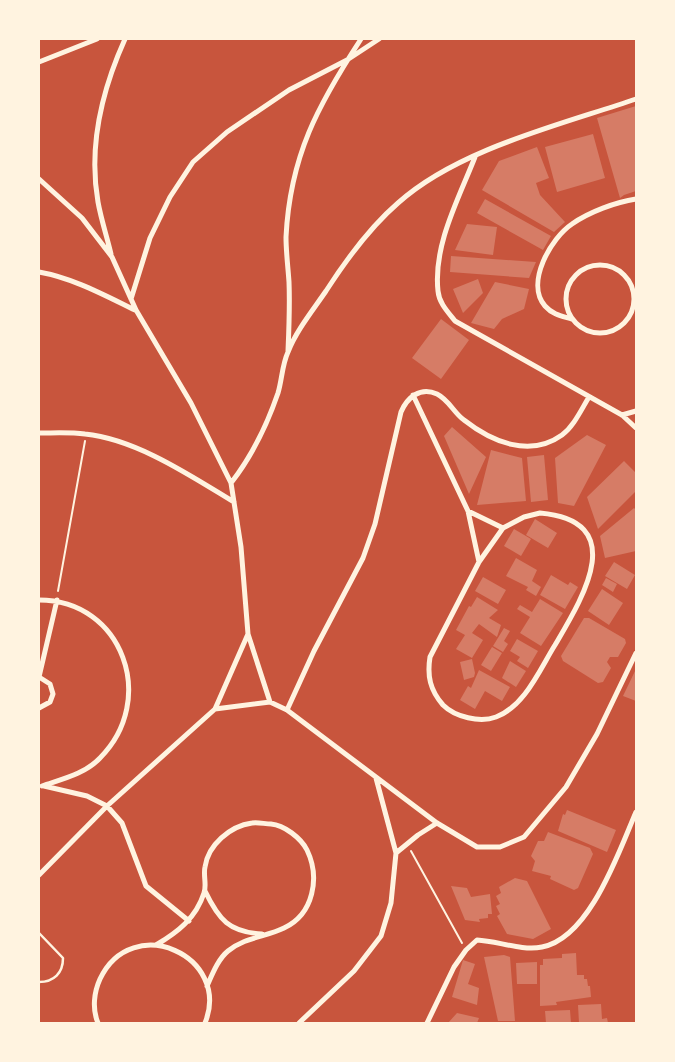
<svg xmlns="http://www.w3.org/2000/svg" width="675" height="1062" viewBox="0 0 675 1062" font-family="Raleway,sans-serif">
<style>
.building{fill:#d67c66}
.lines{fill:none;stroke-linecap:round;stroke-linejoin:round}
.path{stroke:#fff3e0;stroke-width:2}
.service{stroke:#fff3e0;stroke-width:2.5}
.minor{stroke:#fff3e0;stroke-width:5}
</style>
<rect width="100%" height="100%" fill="#c8553d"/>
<!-- building -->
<path class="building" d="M636,106V191L624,195L620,198L597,118Z
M593,134L605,178L557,192L545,147Z
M537,147L549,178L536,183L540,195L565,222L554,232L482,190L499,161Z
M485,199L551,236L543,250L477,213Z
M467,224L497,227L493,255L455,250Z
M451,256L536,262L529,278L450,272Z
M478,279L483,293L463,313L453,289Z
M495,282L529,289L524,309L502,319L494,329L471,323Z
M441,319L469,340L441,379L412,358Z
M452,427L486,457L469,494L444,436Z
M587,435L606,445L574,506L558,503L555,458Z
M491,450L522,458L526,501L477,505Z
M544,455L548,500L531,502L527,457Z
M624,461L636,473V491L598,529L587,497Z
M634,508L636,510V551L605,558L600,536Z
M535,519L557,533L548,548L526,535Z
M514,529L531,539L521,556L504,546Z
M516,558L537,570L532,581L541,587L536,596L526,590L528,587L506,576Z
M614,562L635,575L627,589L605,576Z
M551,575L568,585L570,582L578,587L565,609L540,595Z
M483,577L506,590L498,604L475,591Z
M606,578L617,584L613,592L602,585Z
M602,589L623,603L609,625L588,611Z
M477,597L498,610L489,618L501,625L497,637L479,624L472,633L483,640L472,658L456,649L465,635L456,630L469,606L471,607Z
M540,599L563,613L541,646L520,633L530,617L517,609L520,605L532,612Z
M584,618H589L625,639L626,643L618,657H610L607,662L611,668L603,682L598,683L563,661L561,656Z
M504,628L510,631L504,641L508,644L503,652L493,646Z
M517,639L538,651L528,668L517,661L520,657L510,651Z
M492,647L502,653L491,671L481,665Z
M472,659L475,673L474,677L464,680L460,662Z
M510,661L526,671L516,687L502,678Z
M636,669V701L623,696Z
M479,670L510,687L502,701L485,691L475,709L460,700L468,686L471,688Z
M567,810L616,830L607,852L558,831L563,814L565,815Z
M548,832L590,848L593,854L578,888L574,890L550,879L551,876L532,871L535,861L531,856L538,841H544Z
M515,878L527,881L551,929L533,939L507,934L497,916L500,914L496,906L500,904L496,896L501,893L499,887Z
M451,886L467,888L471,897L490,894L492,914H488V918L479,919L480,922L465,920Z
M576,953L577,975H584V979H587L588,986H590L591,997L556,1002L557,1005L540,1006V965H543V959L562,958V954Z
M504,955L510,957L515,1021H498L484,957Z
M463,960L475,964L468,984L479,988L477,1005L452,997Z
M537,962V984H517L516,963Z
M601,1004L602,1019L607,1018L608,1023H579L578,1005Z
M570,1010L571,1023H546L545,1011Z
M457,1013L479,1018L477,1023H448Z"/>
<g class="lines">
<!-- path -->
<path class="path" d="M58,591L85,441
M411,851L462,943"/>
<!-- service -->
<path class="service" d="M39,933L63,958C63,973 54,982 39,982"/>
<!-- minor -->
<path class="minor" d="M39,62L97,39
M475,157C459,198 433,245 438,291C439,303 448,312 455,321L622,415L636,428
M39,179L82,218L112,257L136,310L191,403L231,483L241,547L248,634L215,709L107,806L39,875
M111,254C107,237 101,219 98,202C88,145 102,90 125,39
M566 299a34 34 0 1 1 68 0a34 34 0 1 1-68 0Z
M39,272C73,278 104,295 135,310
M131,299L150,238L170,197L193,162L227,132L289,90L347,60L379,39
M572,319C562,316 553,315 545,306C525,283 551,238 572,224C589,212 616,202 636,199
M288,351C289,328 290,306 289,282C288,267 286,252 286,237C290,156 318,105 361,39
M413,395L468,511L479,562
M622,415L636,411
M39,433C54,433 70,432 85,434C136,439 191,476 234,502
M231,483C252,456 267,425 278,393C282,380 282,365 288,352C296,331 313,310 326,291C346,260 369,228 398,203C458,149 560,125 636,99
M468,511L503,528
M540,513C631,521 582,599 555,645C540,669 525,706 496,717C480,723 455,717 443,705C430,690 427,676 430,657L479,562L503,528L524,517Z
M39,600C123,600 158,700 100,758C85,774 62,779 42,786
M248,634L270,702
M39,677L57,600
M39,677L50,684L53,694L50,702L39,708
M215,709L270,702L287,710L437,823L477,847H500L524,837L566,787L597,734L636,653
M287,710L314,651L363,558L375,524L401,412C407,398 420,386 437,394C449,400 454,413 464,420C492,442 530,458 562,435C574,426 581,410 589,397
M44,786L87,796L107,806L122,823L146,886L189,921
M396,853L418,835L437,823
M205,891C219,920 229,932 262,934
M156,945C178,932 196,918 204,893C207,885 203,875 205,867C208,845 230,826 252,823C258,822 265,824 271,824C284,825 301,838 307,850C320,877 314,914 284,928C266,937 245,937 228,951C218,959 212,975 207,986
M98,1023C92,1009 94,992 100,979C132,911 232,956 205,1023
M299,1023L354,971L381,936L391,903L396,853L376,778
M427,1023L454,967L466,950L477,940C498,941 521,951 542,947C590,938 619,851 636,812"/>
</g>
<!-- border -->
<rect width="675" height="1062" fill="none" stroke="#fff3e0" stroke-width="80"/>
</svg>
